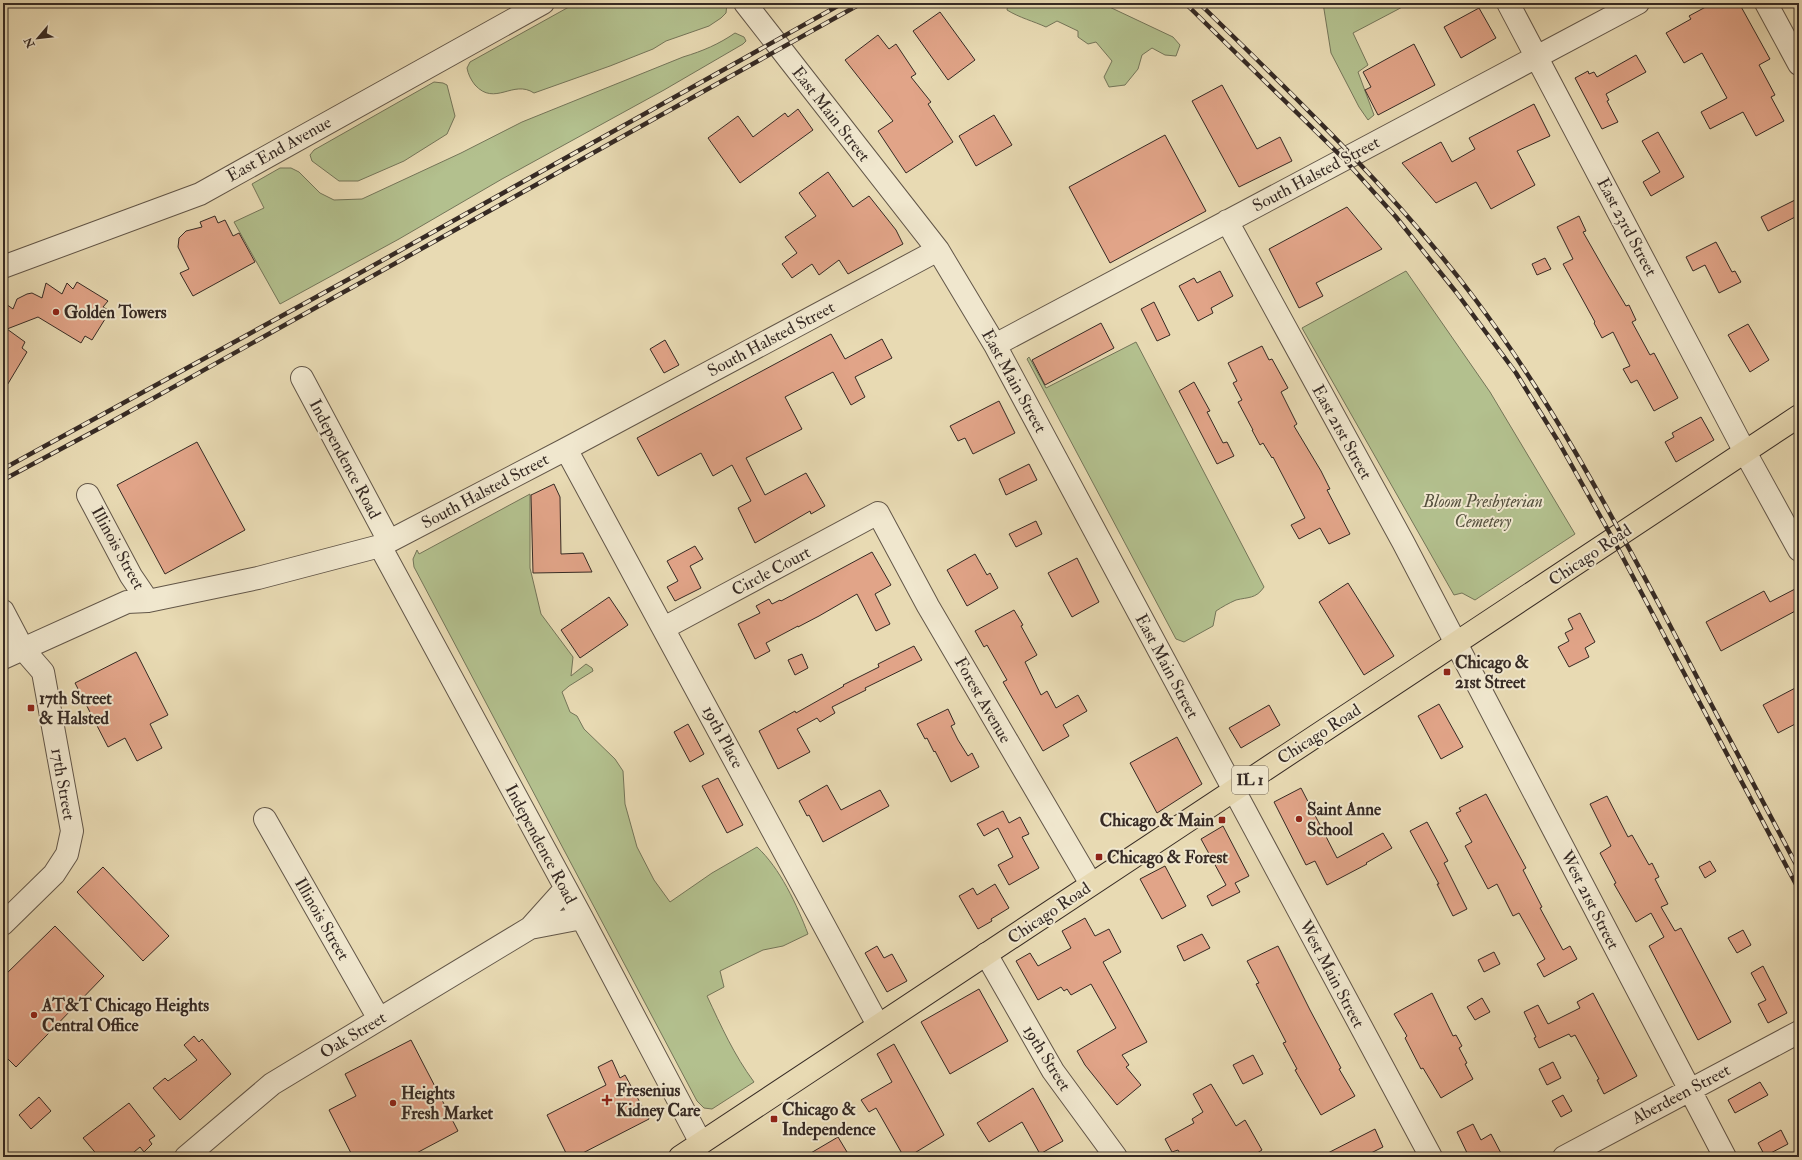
<svg xmlns="http://www.w3.org/2000/svg" width="1802" height="1160" viewBox="0 0 1802 1160" font-family="'IM FELL Double Pica',serif">
<style>
.green{fill:#b3c08e;stroke:#747559}
.building{fill:#e1a488;stroke:#362a24}
.lines{fill:none;stroke-linecap:round;stroke-linejoin:round}
.minor-casing{stroke:#625648;stroke-width:24}
.major-casing{stroke:#362a24;stroke-width:24}
.minor{stroke:#f0e7ce;stroke-width:22}
.major{stroke:#e8dab3;stroke-width:22}
.rail-casing{stroke:#362a24;stroke-width:4.5}
.rail{stroke:#f0e7ce;stroke-width:3;stroke-dasharray:9;stroke-linecap:butt}
.poi-dot{fill:#8f2418;stroke:#f0e7ce;stroke-width:1.5}
.labels{text-anchor:middle;dominant-baseline:central;stroke-width:4;stroke-linejoin:round;paint-order:stroke}
.shield{fill:#f0e7ce;stroke:#6e6357;stroke-width:1}
.shield-label{font-size:16px;font-weight:bold;fill:#362a24}
.street-label{font-size:17px;fill:#362a24;stroke:#f0e7ce}
.poi-label{font-size:17px;font-weight:bold;fill:#362a24;stroke:#f0e7ce;text-anchor:start}
.park-label{font-size:17px;font-style:italic;fill:#55503e;stroke:#f0e7ce}
</style>
<rect width="100%" height="100%" fill="#e8dab3"/>
<filter id="stains"><feTurbulence type="fractalNoise" baseFrequency=".005" numOctaves="4"/><feColorMatrix values="0 0 0 0 .2 0 0 0 0 .09 0 0 0 0 .02 0 0 0 .5 -.17"/></filter>
<radialGradient id="worn" r=".72"><stop offset=".6" stop-color="#630" stop-opacity="0"/><stop offset="1" stop-color="#630" stop-opacity=".3"/></radialGradient>
<!-- green -->
<path class="green" d="M576,3H727L726,13L721,18L709,26L666,41L653,49L610,66L534,93C513,79 495,107 475,85C471,80 468,74 467,68L470,62Z
M1008,3H1101L1173,37L1180,45L1176,56L1165,55L1152,48L1142,55L1138,69L1125,85L1109,87L1104,77L1112,61L1096,42L1088,44L1078,37V31L1057,21L1046,27C1033,21 1020,18 1007,10Z
M1323,3H1410L1353,33L1368,65L1358,72L1374,115L1368,120L1359,107L1331,53Z
M735,33L744,37L746,41L743,44L664,90L502,179L399,239L280,304L234,222L264,208L252,184L280,168H291L299,172L320,193L334,200L362,199L461,153L522,122L683,57C703,51 719,44 735,33Z
M434,82L443,83L447,85L455,116L447,134L404,161L358,181H339L312,161L310,155L314,150Z
M1406,271L1490,392L1575,534L1475,600L1462,593L1454,595L1302,328Z
M1136,342L1264,587C1256,599 1248,597 1236,600C1229,603 1222,607 1216,611L1213,626L1184,642L1176,639L1027,359L1029,357L1046,388Z
M530,494V568L541,614L573,657L571,676L586,664L592,668L593,671L569,686L562,692L570,712L577,716L584,729L615,759L623,771L625,804L637,847L654,880L670,902L712,873L757,847C780,868 797,905 808,934L783,946L763,950L720,971L724,987L707,996C721,1026 734,1055 754,1082L712,1109L704,1108L697,1101L414,567L413,559L417,550L419,554Z"/>
<!-- building -->
<path class="building" d="M1713,3H1739L1770,59L1759,65L1775,95L1771,97L1784,121L1756,136L1743,112L1710,129L1701,112L1727,98L1702,53L1684,63L1666,33L1691,19L1689,16Z
M1479,8L1496,38L1461,58L1444,27Z
M940,12L975,60L948,80L913,31Z
M878,35L889,49L896,44L916,74L911,77L931,102L928,104L953,142L906,173L878,131L893,121L845,60Z
M1414,44L1435,85L1378,115L1365,90L1371,87L1363,72Z
M1636,55L1646,72L1606,94L1609,100L1607,101L1618,122L1602,129L1575,78L1588,71L1589,74L1594,72L1597,77Z
M1222,85L1257,149L1280,137L1292,161L1239,187L1192,101Z
M1534,104L1550,136L1517,151L1535,185L1491,209L1476,182L1436,203L1402,163L1441,142L1452,162L1475,149L1469,138Z
M798,109L813,130L740,183L708,138L738,116L753,137L785,113L788,117Z
M994,115L1012,145L976,166L959,136Z
M1658,132L1684,177L1651,196L1643,182L1660,172L1642,141Z
M1165,135L1206,211L1110,263L1069,187Z
M828,172L853,207L869,196L896,230L903,244L848,274L839,260L819,275L812,264L792,278L782,264L797,253L785,237L816,216L799,193Z
M1799,198V215L1768,231L1761,217Z
M1347,207L1382,249L1316,283L1323,296L1299,308L1269,249Z
M215,216L218,223L225,220L233,236L239,233L255,262L193,296L180,273L189,269L178,247L179,238L186,231L202,227L200,222Z
M1579,216L1586,231L1583,232L1607,274L1626,306L1629,305L1636,320L1632,322L1650,355L1654,353L1678,398L1654,411L1637,380L1631,383L1623,369L1630,366L1613,332L1602,338L1594,323L1595,322L1563,264L1573,259L1557,227Z
M1716,242L1732,272L1735,271L1741,282L1719,293L1705,265L1693,271L1686,257Z
M1545,258L1551,269L1537,275L1532,264Z
M1220,271L1233,296L1211,308L1213,313L1198,321L1179,286L1194,278L1197,283Z
M77,282L108,301L103,307L110,311L92,340L85,336L81,343L38,317L7,329L25,342L22,348L27,352L3,392V302L13,309L17,299L27,294L32,293L42,298L46,283L62,294L67,283L73,289Z
M1154,302L1170,335L1157,341L1141,309Z
M1101,323L1114,348L1045,385L1032,360Z
M1748,324L1769,360L1750,372L1728,335Z
M831,334L845,359L882,339L892,358L855,377L865,397L851,405L833,372L785,397L802,429L746,458L765,495L806,473L825,506L811,514L810,511L755,543L738,508L751,501L732,465L713,476L701,453L658,476L637,438Z
M665,340L679,365L664,373L650,349Z
M1262,346L1269,360L1272,359L1288,388L1281,392L1297,424L1294,426L1321,471L1330,489L1327,490L1350,534L1329,544L1320,528L1299,539L1291,525L1305,518L1273,457L1272,458L1263,443L1260,445L1252,430H1253L1238,402L1242,400L1233,383L1237,381L1228,363Z
M1194,382L1210,411L1207,412L1223,443L1227,442L1234,456L1217,464L1179,391Z
M999,401L1015,433L973,454L965,438L958,441L950,426Z
M1701,417L1714,440L1676,462L1665,442L1674,437L1672,433Z
M197,442L245,530L165,574L117,485Z
M1029,464L1037,480L1006,495L999,479Z
M554,484L560,497L561,554L583,553L592,572L533,573L531,495Z
M1036,521L1042,534L1016,547L1009,534Z
M695,546L703,559L690,566L701,588L675,601L667,587L678,581L667,561Z
M872,552L891,585L875,594L890,624L876,631L857,594L819,616L798,627V626L766,643L770,651L755,659L738,624L760,613L756,606L769,599L772,604L780,600L781,601Z
M975,554L987,575L990,573L998,588L967,606L947,570Z
M1077,558L1099,602L1072,617L1048,573Z
M1348,583L1394,656L1364,675L1319,602Z
M1795,589L1799,597V609L1721,651L1706,622L1764,591L1770,602Z
M609,597L628,625L580,658L561,630Z
M1014,610L1023,625L1021,626L1037,655L1025,662L1041,695L1047,691L1056,708L1078,695L1087,711L1063,725L1069,736L1043,751L1003,682L1007,680L987,645L984,647L975,631Z
M1580,613L1595,642L1585,648L1589,657L1569,667L1558,647L1569,641L1565,633L1573,629L1568,619Z
M914,646L922,660L865,688L866,690L832,707L835,713L820,722L817,718L797,729L810,752L778,769L759,731L795,711L796,713L844,686L843,685L879,667L878,664Z
M136,652L168,715L150,724L162,748L137,761L125,738L108,747L75,683Z
M802,654L808,668L795,675L788,660Z
M1799,686V722L1778,733L1763,705Z
M1439,704L1463,747L1441,759L1418,716Z
M1269,705L1280,725L1241,748L1229,728Z
M948,709L955,724L951,726L958,740L968,756L972,753L979,767L951,782L935,751L934,752L927,738L925,739L917,724Z
M688,724L704,754L690,762L674,732Z
M1177,737L1202,784L1157,813L1130,763Z
M718,778L743,825L727,833L702,786Z
M827,785L841,810L880,790L889,806L823,842L809,815L807,816L799,801Z
M1301,788L1337,858L1383,833L1392,848L1366,863L1367,864L1327,885L1315,861L1306,865L1274,802Z
M1486,794L1526,868L1523,870L1542,907L1540,908L1563,950L1570,946L1577,959L1544,977L1537,964L1545,959L1519,913L1513,916L1497,884L1488,889L1465,846L1472,842L1456,813L1461,811L1459,808Z
M1607,796L1628,837L1632,835L1649,865L1652,863L1659,877L1655,879L1668,904L1661,907L1675,931L1681,928L1731,1022L1698,1040L1649,946L1664,937L1651,913L1636,922L1614,884L1616,883L1600,853L1611,846L1590,804Z
M1003,811L1009,823L1020,817L1029,834L1022,837L1039,868L1009,885L998,865L1013,857L998,828L984,836L977,824Z
M1427,822L1448,861L1444,863L1467,909L1453,916L1437,884H1439L1410,831Z
M1223,826L1249,876L1235,883L1240,892L1212,906L1207,896L1226,885L1201,839Z
M1710,861L1716,871L1705,878L1699,867Z
M1165,866L1186,906L1162,919L1140,879Z
M103,867L169,936L143,961L77,892Z
M995,884L1009,908L991,919L992,921L978,929L959,896L973,888L977,895Z
M1085,918L1095,936L1109,929L1121,952L1103,962L1147,1042L1122,1055L1129,1065L1126,1067L1141,1085L1117,1105L1085,1065L1077,1051L1116,1028L1091,984L1071,995L1067,989L1064,991L1061,987L1038,1000L1016,961L1030,953L1038,966L1071,948L1062,931Z
M55,926L104,976L16,1067L3,1054V977Z
M1743,930L1751,945L1737,953L1728,938Z
M1202,934L1210,948L1184,961L1177,946Z
M877,946L884,958L892,954L907,981L887,992L865,953Z
M1278,946L1310,1010L1341,1068L1339,1069L1355,1096L1321,1115L1295,1070L1297,1069L1283,1043L1286,1042L1256,984L1259,983L1247,961Z
M1494,952L1500,964L1484,972L1478,960Z
M1763,966L1787,1013L1768,1023L1758,1004L1766,1000L1751,973Z
M979,989L1008,1041L950,1074L921,1022Z
M1432,993L1453,1036L1456,1035L1462,1046L1459,1048L1467,1063L1465,1064L1473,1079L1441,1098L1423,1068L1421,1069L1405,1038L1407,1036L1394,1014Z
M1593,993L1637,1076L1604,1094L1597,1080L1599,1079L1575,1035L1571,1037L1569,1034L1539,1048L1534,1038L1536,1037L1524,1012L1538,1005L1548,1024L1580,1008L1577,1002Z
M1482,998L1490,1012L1475,1020L1467,1007Z
M194,1036L199,1042L202,1039L231,1074L180,1120L153,1088L165,1078L168,1081L197,1060L184,1045Z
M411,1040L458,1131L409,1157H353L329,1110L356,1096L345,1074Z
M894,1044L944,1135L908,1157H904L876,1108L869,1112L861,1100L892,1082L877,1054Z
M1253,1055L1263,1074L1243,1084L1233,1065Z
M612,1060L620,1078L625,1075L649,1119L575,1157H568L547,1115L606,1085L598,1067Z
M1553,1062L1561,1078L1547,1085L1539,1069Z
M1760,1082L1768,1095L1735,1113L1728,1100Z
M1211,1084L1236,1126L1245,1120L1262,1150L1251,1157H1182L1178,1150L1172,1152L1165,1139L1194,1123L1192,1119L1203,1112L1193,1094Z
M1033,1088L1063,1141L1040,1154L1022,1122L989,1142L977,1123Z
M1563,1095L1572,1111L1561,1117L1552,1101Z
M39,1097L51,1111L31,1129L19,1115Z
M129,1103L155,1136L149,1140L152,1144L144,1152L140,1147L128,1157H99L83,1138Z
M1473,1124L1481,1140L1491,1134L1503,1157H1469L1457,1132Z
M1375,1129L1383,1147L1363,1157H1320Z
M1781,1130L1788,1144L1765,1156L1758,1143Z
M838,1137L850,1157H804Z"/>
<g class="lines">
<!-- minor casing -->
<g class="minor-casing">
<path id="minor" d="M745,3L938,250L995,345L1431,1157
M1508,3L1745,452L1799,550
M1766,3L1799,64
M1227,221L1403,542L1725,1157
M3,267L200,194L543,3
M995,345L1638,3
M302,378L389,541
M566,449L878,1025
M88,495L131,576L148,601
M380,546L582,918L701,1143
M3,611L23,649L43,672L72,831L67,854L54,874L3,924
M664,628L878,513L928,606L1091,884
M3,658L127,602L148,601L258,578L380,546L566,449L938,250
M265,819L379,1019
M530,928L582,918
M986,954L1053,1071L1116,1157
M186,1157L272,1084L530,928L565,889
M1564,1157L1799,1032"/>
</g>
<!-- major casing -->
<g class="major-casing">
<path id="major" d="M680,1157L1799,416"/>
</g>
<!-- minor -->
<use href="#minor" class="minor"/>
<!-- major -->
<use href="#major" class="major"/>
<!-- rail casing -->
<g class="rail-casing">
<path id="rail" d="M1185,3L1344,159L1396,217L1456,292L1516,373L1558,441L1613,539L1799,890
M1199,3C1296,98 1394,191 1475,299C1548,396 1605,503 1662,610C1707,697 1753,783 1799,870
M3,469L349,279L843,3
M3,480L100,428L862,3"/>
</g>
<!-- rail -->
<use href="#rail" class="rail"/>
</g>
<!-- markers -->
<g class="poi-dot">
<circle cx="56" cy="312" r="4"/>
<rect x="1443" y="668" width="8" height="8" rx="2"/>
<rect x="27" y="704" width="8" height="8" rx="2"/>
<circle cx="1299" cy="819" r="4"/>
<rect x="1218" y="816" width="8" height="8" rx="2"/>
<rect x="1095" y="853" width="8" height="8" rx="2"/>
<circle cx="34" cy="1015" r="4"/>
<path d="M605 1094h4v4h4v4h-4v4h-4v-4h-4v-4h4z"/>
<circle cx="393" cy="1103" r="4"/>
<rect x="770" y="1115" width="8" height="8" rx="2"/>
</g>
<g class="labels">
<!-- shield labels -->
<rect class="shield" x="1232" y="766" width="36" height="28" rx="3"/>
<g class="shield-label">
<text x="1250" y="780">IL 1</text>
</g>
<!-- street labels -->
<g class="street-label">
<text transform="translate(831 114) rotate(52)">East Main Street</text>
<text transform="translate(279 149) rotate(-29)">East End Avenue</text>
<text transform="translate(1316 174) rotate(-28)">South Halsted Street</text>
<text transform="translate(1627 227) rotate(62)">East 23rd Street</text>
<text transform="translate(771 339) rotate(-28)">South Halsted Street</text>
<text transform="translate(1014 381) rotate(61)">East Main Street</text>
<text transform="translate(1342 432) rotate(61)">East 21st Street</text>
<text transform="translate(345 459) rotate(62)">Independence Road</text>
<text transform="translate(485 491) rotate(-28)">South Halsted Street</text>
<text transform="translate(118 548) rotate(61)">Illinois Street</text>
<text transform="translate(1590 555) rotate(-34)">Chicago Road</text>
<text transform="translate(771 571) rotate(-28)">Circle Court</text>
<text transform="translate(1167 666) rotate(62)">East Main Street</text>
<text transform="translate(983 700) rotate(60)">Forest Avenue</text>
<text transform="translate(1319 734) rotate(-33)">Chicago Road</text>
<text transform="translate(723 737) rotate(62)">19th Place</text>
<text transform="translate(63 784) rotate(80)">17th Street</text>
<text transform="translate(541 844) rotate(62)">Independence Road</text>
<text transform="translate(1590 900) rotate(63)">West 21st Street</text>
<text transform="translate(1049 913) rotate(-34)">Chicago Road</text>
<text transform="translate(322 919) rotate(60)">Illinois Street</text>
<text transform="translate(1332 974) rotate(62)">West Main Street</text>
<text transform="translate(353 1035) rotate(-31)">Oak Street</text>
<text transform="translate(1047 1058) rotate(58)">19th Street</text>
<text transform="translate(1681 1094) rotate(-28)">Aberdeen Street</text>
</g>
<!-- poi labels -->
<g class="poi-label">
<text x="64" y="312">Golden Towers</text>
<text x="1455" y="662">Chicago &amp;<tspan x="1455" dy="20">21st Street</tspan></text>
<text x="39" y="698">17th Street<tspan x="39" dy="20">&amp; Halsted</tspan></text>
<text x="1307" y="809">Saint Anne<tspan x="1307" dy="20">School</tspan></text>
<text x="1214" y="820" text-anchor="end">Chicago &amp; Main</text>
<text x="1107" y="857">Chicago &amp; Forest</text>
<text x="42" y="1005">AT&amp;T Chicago Heights<tspan x="42" dy="20">Central Office</tspan></text>
<text x="616" y="1090">Fresenius<tspan x="616" dy="20">Kidney Care</tspan></text>
<text x="401" y="1093">Heights<tspan x="401" dy="20">Fresh Market</tspan></text>
<text x="782" y="1109">Chicago &amp;<tspan x="782" dy="20">Independence</tspan></text>
</g>
<!-- park labels -->
<g class="park-label">
<text x="1483" y="501">Bloom Presbyterian<tspan x="1483" dy="20">Cemetery</tspan></text>
</g>
</g>
<!-- margin -->
<rect width="1802" height="1160" fill="none" stroke="#e8dab3" stroke-width="16"/>
<rect x="4" y="4" width="1794" height="1152" fill="none" stroke="#362a24" stroke-width="2"/>
<rect x="8" y="8" width="1786" height="1144" fill="none" stroke="#362a24"/>
<!-- north arrow -->
<g transform="translate(38 38) rotate(242)" stroke="#f0e7ce" stroke-width="3" paint-order="stroke">
<path d="M0-3L7 15L0 10L-7 15Z" fill="#362a24"/>
<text y="-6" font-size="11" font-weight="bold" text-anchor="middle" fill="#362a24">N</text>
</g>
<rect width="100%" height="100%" filter="url(#stains)"/>
<rect width="100%" height="100%" fill="url(#worn)"/>
</svg>
